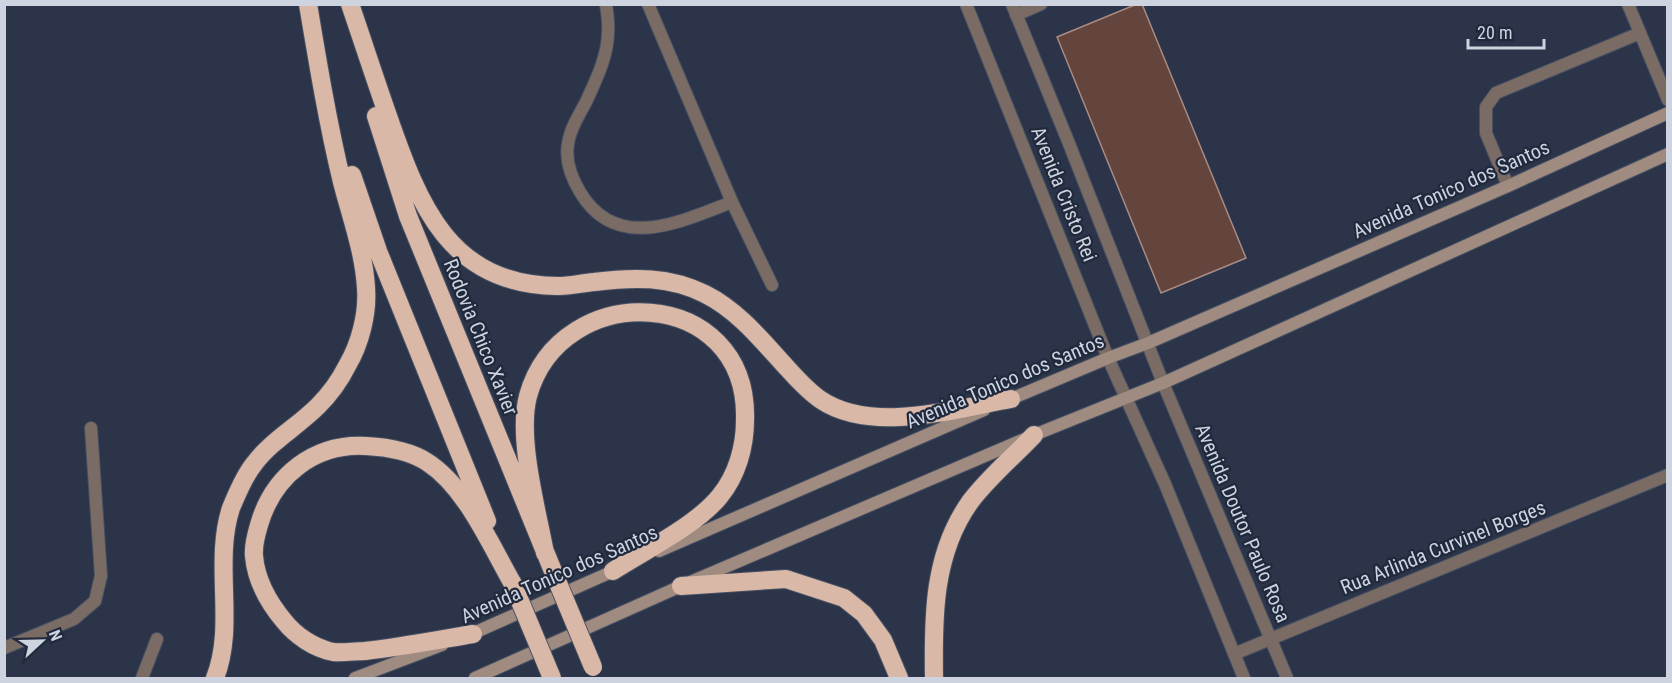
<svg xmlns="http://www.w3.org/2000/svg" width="1672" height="683" viewBox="0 0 1672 683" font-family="'Roboto Condensed',sans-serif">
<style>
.building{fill:#64453d;stroke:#a88b84;stroke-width:1.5}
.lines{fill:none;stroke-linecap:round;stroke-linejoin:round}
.service-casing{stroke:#485163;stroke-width:14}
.minor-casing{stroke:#485163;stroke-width:14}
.tertiary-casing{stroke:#485163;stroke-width:14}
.secondary-casing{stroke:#485163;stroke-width:14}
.motorway-casing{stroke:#485163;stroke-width:20}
.service{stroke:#7a6c65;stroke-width:12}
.minor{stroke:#7a6c65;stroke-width:12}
.tertiary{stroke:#7a6c65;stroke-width:12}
.secondary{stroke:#a08b80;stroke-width:12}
.motorway{stroke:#d9b8a7;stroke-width:18}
.motorway-bridge-casing{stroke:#485163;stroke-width:20;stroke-linecap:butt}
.motorway-bridge{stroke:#d9b8a7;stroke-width:18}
.labels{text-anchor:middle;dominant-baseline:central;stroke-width:4.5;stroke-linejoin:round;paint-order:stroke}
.street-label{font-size:20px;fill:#cdd4e0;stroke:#212a3d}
</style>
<rect width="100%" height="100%" fill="#2b3448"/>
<!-- building -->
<path class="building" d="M1137,4H1142L1246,258L1161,293L1057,37Z"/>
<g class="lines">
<!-- service casing -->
<g class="service-casing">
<path id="service" d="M1508,186L1486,133V107L1496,93L1640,33
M4,648L74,619L95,601L101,576L91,428"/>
</g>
<!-- minor casing -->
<g class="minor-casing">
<path id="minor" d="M1628,4L1668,100
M1016,15L1041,4
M732,202L772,285
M1234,654L1668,475
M142,678L157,639"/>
</g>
<!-- tertiary casing -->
<g class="tertiary-casing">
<path id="tertiary" d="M606,4C607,13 609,23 608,32C608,56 596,80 586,102C579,115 570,129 568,144C565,161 571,177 580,192C616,253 680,222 732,202L648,4
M966,4L1108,358L1165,484L1244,678
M1012,4L1068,141L1163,383L1287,678"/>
</g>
<!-- secondary casing -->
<g class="secondary-casing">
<path id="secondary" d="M1006,401L1108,358L1148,343L1508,186L1668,113
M659,551L984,410
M467,636L618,569
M355,678L442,645
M475,678L681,586L1034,435L1163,383L1668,154"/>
</g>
<!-- motorway casing -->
<g class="motorway-casing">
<path id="motorway" d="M350,4C363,42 375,79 388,116C419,205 449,285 558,286C570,286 582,283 594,282C633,277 669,276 705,294C739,311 763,342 788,369C798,380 809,392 821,400C872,434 955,409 1011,399
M376,116L408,216L555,576
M352,175L378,251L487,521
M545,553C537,510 517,438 528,396C561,277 749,285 745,420C745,447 737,475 720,496C697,525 644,551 613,571
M681,586L786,579L844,598L864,614L883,640L899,678
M473,634C437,640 401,647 365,651C355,651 343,653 333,652C314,648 296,636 284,621C269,603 256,580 254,556C253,546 256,535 259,525C273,476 314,443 366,446C386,447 410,451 427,462C466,487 490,544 513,584
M215,678C236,625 213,563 231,508C237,494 244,476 254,464C271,441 297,427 318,406C329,395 340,380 347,366C360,344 368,314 366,288C364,252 351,217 342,182C328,124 318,64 308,4
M934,678C933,617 933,554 970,502C988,478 1013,457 1034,435"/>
</g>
<!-- service -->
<use href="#service" class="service"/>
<!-- minor -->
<use href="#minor" class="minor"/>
<!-- tertiary -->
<use href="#tertiary" class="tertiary"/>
<!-- secondary -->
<use href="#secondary" class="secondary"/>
<!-- motorway -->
<use href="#motorway" class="motorway"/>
<!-- motorway-bridge casing -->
<g class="motorway-bridge-casing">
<path id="motorway-bridge" d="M555,576L593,667
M517,594L552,678"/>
</g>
<!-- motorway-bridge -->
<use href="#motorway-bridge" class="motorway-bridge"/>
</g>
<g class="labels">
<!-- street labels -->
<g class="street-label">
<text transform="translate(1451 189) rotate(-24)">Avenida Tonico dos Santos</text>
<text transform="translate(1064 194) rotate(68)">Avenida Cristo Rei</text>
<text transform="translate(481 337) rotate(68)">Rodovia Chico Xavier</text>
<text transform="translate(1005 381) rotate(-23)">Avenida Tonico dos Santos</text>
<text transform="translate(1243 523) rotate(67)">Avenida Doutor Paulo Rosa</text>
<text transform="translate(1443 547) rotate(-22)">Rua Arlinda Curvinel Borges</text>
<text transform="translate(559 574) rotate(-24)">Avenida Tonico dos Santos</text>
</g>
</g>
<!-- border -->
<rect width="1672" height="683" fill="none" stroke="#cdd4e0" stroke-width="12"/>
<!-- north arrow -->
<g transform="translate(42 641) rotate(68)" stroke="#212a3d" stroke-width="4.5" paint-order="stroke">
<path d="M0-4.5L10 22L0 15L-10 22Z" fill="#cdd4e0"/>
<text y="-9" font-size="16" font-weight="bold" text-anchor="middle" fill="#cdd4e0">N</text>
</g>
<!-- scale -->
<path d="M1468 39v9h76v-9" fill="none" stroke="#cdd4e0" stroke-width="3"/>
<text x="1477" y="39" font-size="18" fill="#cdd4e0" stroke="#212a3d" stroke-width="4.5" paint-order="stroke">20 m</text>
</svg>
